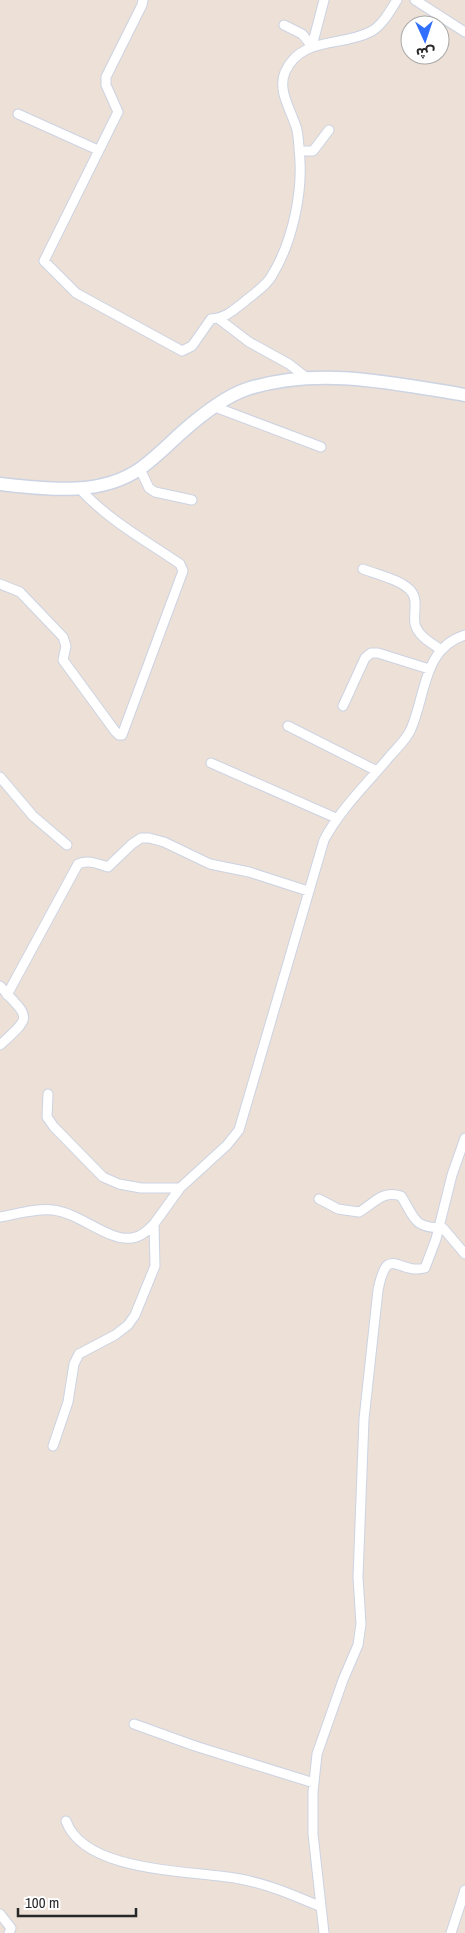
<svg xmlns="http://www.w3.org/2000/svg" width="465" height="1933" viewBox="0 0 465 1933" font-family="'Archivo Narrow','Noto Sans Arabic',sans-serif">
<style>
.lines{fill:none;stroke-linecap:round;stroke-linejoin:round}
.street-casing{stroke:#ccd3e2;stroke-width:11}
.secondary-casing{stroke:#ccd3e2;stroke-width:15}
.street{stroke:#fff;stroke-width:9}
.secondary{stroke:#fff;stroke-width:12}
</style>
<rect width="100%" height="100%" fill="#ece0d7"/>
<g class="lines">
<!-- street casing -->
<g class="street-casing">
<path id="street" d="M143,0L142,5L106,77V85L118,112L44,261L76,293L182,351L192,346L211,319C227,317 231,312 244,302C252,295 266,286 271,277C293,242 304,189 299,149C299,143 298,136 297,130C292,111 277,92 285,72C301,36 341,47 370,32C382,26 390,11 397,0
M415,0L465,32
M284,25L302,34L312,46
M312,46L324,0
M18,114L98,150
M300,151H313L329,130
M219,319L249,342L289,364L307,378
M215,407L321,447
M140,469L149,488L155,492L192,500
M363,569C378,575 399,579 410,590C419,599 413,613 415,624C418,636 431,643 440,649
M0,584L20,592L63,637L66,646L63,660L115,731L119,735H122L183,571L180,564C145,540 108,520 79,488
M343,706L365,658L371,653H378L429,669
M288,726L377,771
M211,763L336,818
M0,777L33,816L67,845
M0,986C29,1019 34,1014 0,1045
M7,995L78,864C87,859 98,864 108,867L132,844L141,838H149L164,842L210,864L249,872L308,891
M48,1094L47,1117L54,1127L103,1177L119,1184L141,1188H180
M319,1199L338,1209L359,1212C374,1204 381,1190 401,1196C415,1217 412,1228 443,1228L465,1254
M0,1217C17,1214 36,1208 53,1210C80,1213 109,1242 132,1238C141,1237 148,1230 154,1224
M53,1446L68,1402L74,1364L79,1354L115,1335L128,1325L135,1315L155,1266L154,1224L180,1188L227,1145L239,1130L324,840C341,808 367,784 390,756C397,748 407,739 411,729C426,695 423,648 465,635
M134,1724L195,1746L314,1783
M66,1821C85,1874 195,1870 240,1879C268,1884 293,1895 319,1906
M0,1914L11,1928L9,1933
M324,1933L313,1834V1792L317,1754L343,1680L358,1645L361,1624L358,1577L364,1419L378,1290C388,1242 397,1275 425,1268L436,1239L452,1175L465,1138
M451,1933L465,1890"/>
</g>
<!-- secondary casing -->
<g class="secondary-casing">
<path id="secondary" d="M0,484C45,489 101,497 141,468C155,458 168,445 181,433C199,417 223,397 247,389C318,366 393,383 465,395"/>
</g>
<!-- street -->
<use href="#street" class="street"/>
<!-- secondary -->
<use href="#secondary" class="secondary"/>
</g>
<!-- north arrow -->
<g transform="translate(425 40) rotate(177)"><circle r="24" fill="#ffffff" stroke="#a9a9a9"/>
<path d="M0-4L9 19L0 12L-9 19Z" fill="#316fff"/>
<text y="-8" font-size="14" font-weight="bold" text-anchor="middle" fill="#272727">ش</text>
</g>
<!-- scale -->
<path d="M18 1908v8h118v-8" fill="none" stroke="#272727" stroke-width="2.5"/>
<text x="25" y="1908" font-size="15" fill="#272727" stroke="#ffffff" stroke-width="4" paint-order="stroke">100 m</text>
</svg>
